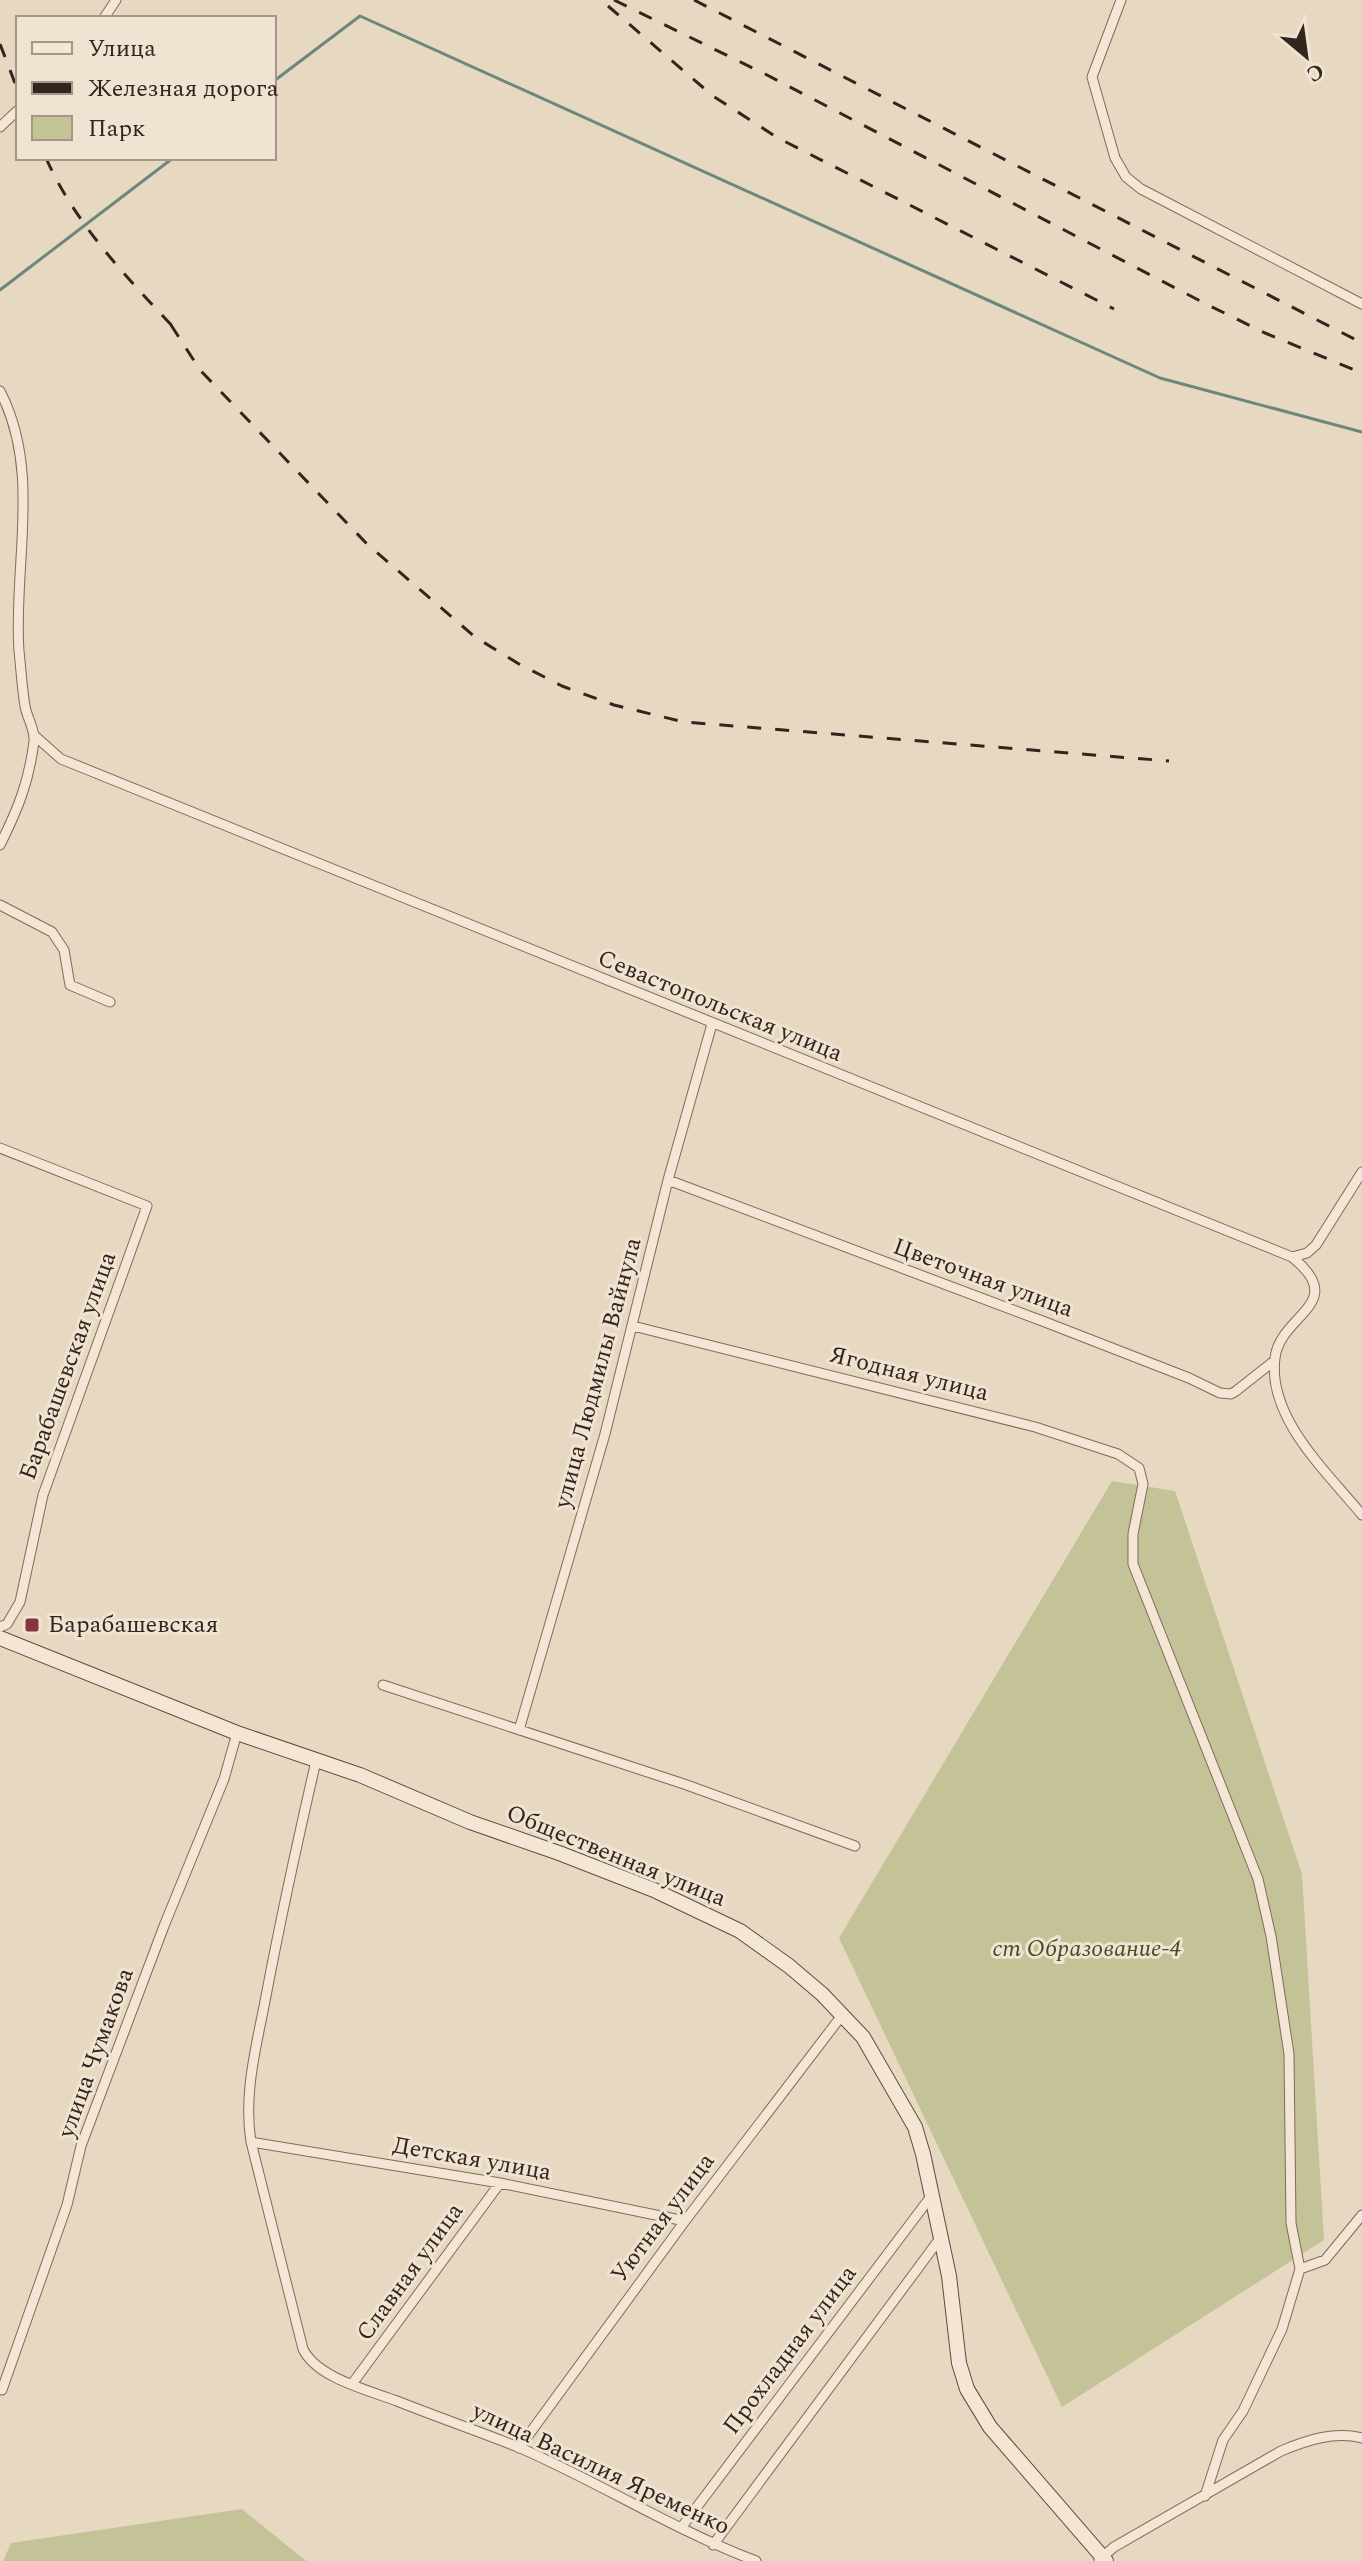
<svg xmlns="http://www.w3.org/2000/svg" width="1362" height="2561" viewBox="0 0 1362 2561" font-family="Spectral,serif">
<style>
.green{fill:#c4c398}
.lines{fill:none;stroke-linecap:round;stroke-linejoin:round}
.stream{stroke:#6c877d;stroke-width:3}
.minor-casing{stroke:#7f6a5c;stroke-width:11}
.secondary-casing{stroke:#614c3f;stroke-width:16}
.minor{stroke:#f3e6d4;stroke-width:9}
.secondary{stroke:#f3e6d4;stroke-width:14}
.rail{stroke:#31251e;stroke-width:3;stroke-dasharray:14 14;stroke-linecap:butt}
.poi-dot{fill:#86343e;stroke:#f0e3d1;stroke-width:3}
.labels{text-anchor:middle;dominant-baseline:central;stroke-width:6;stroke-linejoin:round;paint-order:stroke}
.street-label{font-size:24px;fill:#31251e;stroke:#f0e3d1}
.poi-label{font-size:24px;fill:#31251e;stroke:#f0e3d1;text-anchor:start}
.park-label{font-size:24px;font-style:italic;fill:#464a27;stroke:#f0e3d1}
</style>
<rect width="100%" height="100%" fill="#e7d8c2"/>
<!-- green -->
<path class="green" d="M1112,1481L1175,1491L1302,1874L1324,2240L1062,2407L839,1938Z
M242,2509L306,2561H3L11,2543Z"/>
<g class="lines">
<!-- stream -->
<path class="stream" d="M274,81L360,16L1160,378L1362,432
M0,290L173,158"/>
<!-- minor casing -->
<g class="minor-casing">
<path id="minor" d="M1121,0L1092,77L1115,158L1126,177L1141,189L1362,304
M104,18L116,0
M0,127L18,110
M0,391C42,472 13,565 19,651C21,669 22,688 25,706C27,718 35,729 34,741C29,782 18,809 0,845
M35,736L61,759L1292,1257L1307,1253L1316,1245L1362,1172
M0,905L52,932L64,950L70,985L110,1002
M0,1148L147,1206L43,1495L20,1602L7,1624L0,1627
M668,1180L1045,1322L1189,1378L1220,1393L1231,1394L1236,1391L1274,1361
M1292,1257C1350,1304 1280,1314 1275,1358C1267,1418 1328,1473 1362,1515
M633,1326L1035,1427L1118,1454L1139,1468L1143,1484L1133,1534V1564L1258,1879L1271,1936L1289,2054L1291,2223L1300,2269L1282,2329L1243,2411L1223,2440L1205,2496
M383,1685L684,1784L855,1846
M519,1730L605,1434L668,1180L712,1024
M316,1761C298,1839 281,1917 266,1996C257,2044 243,2093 251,2142L303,2349C317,2378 368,2390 397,2401C437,2417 478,2431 518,2447C599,2482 674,2530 756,2561
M251,2142L500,2183L685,2221
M1300,2269L1325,2260L1362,2215
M352,2384L500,2183
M2,2390L67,2205L81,2146L164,1926L224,1779L237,1733
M519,2448L685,2221L843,2014
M681,2528L932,2195
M713,2545L941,2237
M1099,2560L1114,2547L1281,2451C1307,2440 1334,2431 1362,2438"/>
</g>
<!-- secondary casing -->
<g class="secondary-casing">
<path id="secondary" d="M0,1638L237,1733L360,1775L470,1822L559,1853L654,1890L740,1931L789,1966L822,1994L863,2037L915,2127L923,2154L949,2276L959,2363L967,2389L990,2427L1106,2561"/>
</g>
<!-- minor -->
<use href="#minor" class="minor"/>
<!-- secondary -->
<use href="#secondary" class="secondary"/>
<!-- rail -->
<path class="rail" d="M614,0L767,75L1206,304L1265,333L1362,373
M694,0L1362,343
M608,6L713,96L778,138L1114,309
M0,44L18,91
M46,158C75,224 128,279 177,331
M171,325L200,370L367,544L475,637L519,664L562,686L614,705L684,722L1169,761"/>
</g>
<!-- markers -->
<rect class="poi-dot" x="24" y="1617" width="16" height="16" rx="4"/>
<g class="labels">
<!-- street labels -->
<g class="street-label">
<text transform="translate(720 1006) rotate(22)">Севастопольская улица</text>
<text transform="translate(983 1278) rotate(20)">Цветочная улица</text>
<text transform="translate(68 1366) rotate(-70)">Барабашевская улица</text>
<text transform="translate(598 1373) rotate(-75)">улица Людмилы Вайнула</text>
<text transform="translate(909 1374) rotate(14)">Ягодная улица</text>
<text transform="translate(616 1856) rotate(22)">Общественная улица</text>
<text transform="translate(96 2053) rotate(-70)">улица Чумакова</text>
<text transform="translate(472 2159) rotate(10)">Детская улица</text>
<text transform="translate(663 2218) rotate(-53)">Уютная улица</text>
<text transform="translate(410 2272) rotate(-54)">Славная улица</text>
<text transform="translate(790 2350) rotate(-53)">Прохладная улица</text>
<text transform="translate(601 2469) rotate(25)">улица Василия Яременко</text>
</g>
<!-- poi labels -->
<g class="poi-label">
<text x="48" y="1625">Барабашевская</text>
</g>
<!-- park labels -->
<g class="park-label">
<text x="1087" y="1949">ст Образование-4</text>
</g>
</g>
<!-- legend -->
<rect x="16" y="16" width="260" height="144" fill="#f0e3d1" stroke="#a49789" stroke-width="2"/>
<rect x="32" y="42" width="40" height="12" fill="#f3e6d4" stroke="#a49789" stroke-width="2"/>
<text x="88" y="56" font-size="24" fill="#31251e">Улица</text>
<rect x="32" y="82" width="40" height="12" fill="#31251e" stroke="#a49789" stroke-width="2"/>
<text x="88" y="96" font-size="24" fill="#31251e">Железная дорога</text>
<rect x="32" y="116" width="40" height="24" fill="#c4c398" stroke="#a49789" stroke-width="2"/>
<text x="88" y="136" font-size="24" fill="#31251e">Парк</text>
<!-- north arrow -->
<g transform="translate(1306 56) rotate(151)" stroke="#f0e3d1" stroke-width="6" paint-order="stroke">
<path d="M0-6L14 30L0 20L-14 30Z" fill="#31251e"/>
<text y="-12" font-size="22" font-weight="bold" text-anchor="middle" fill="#31251e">С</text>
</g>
</svg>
